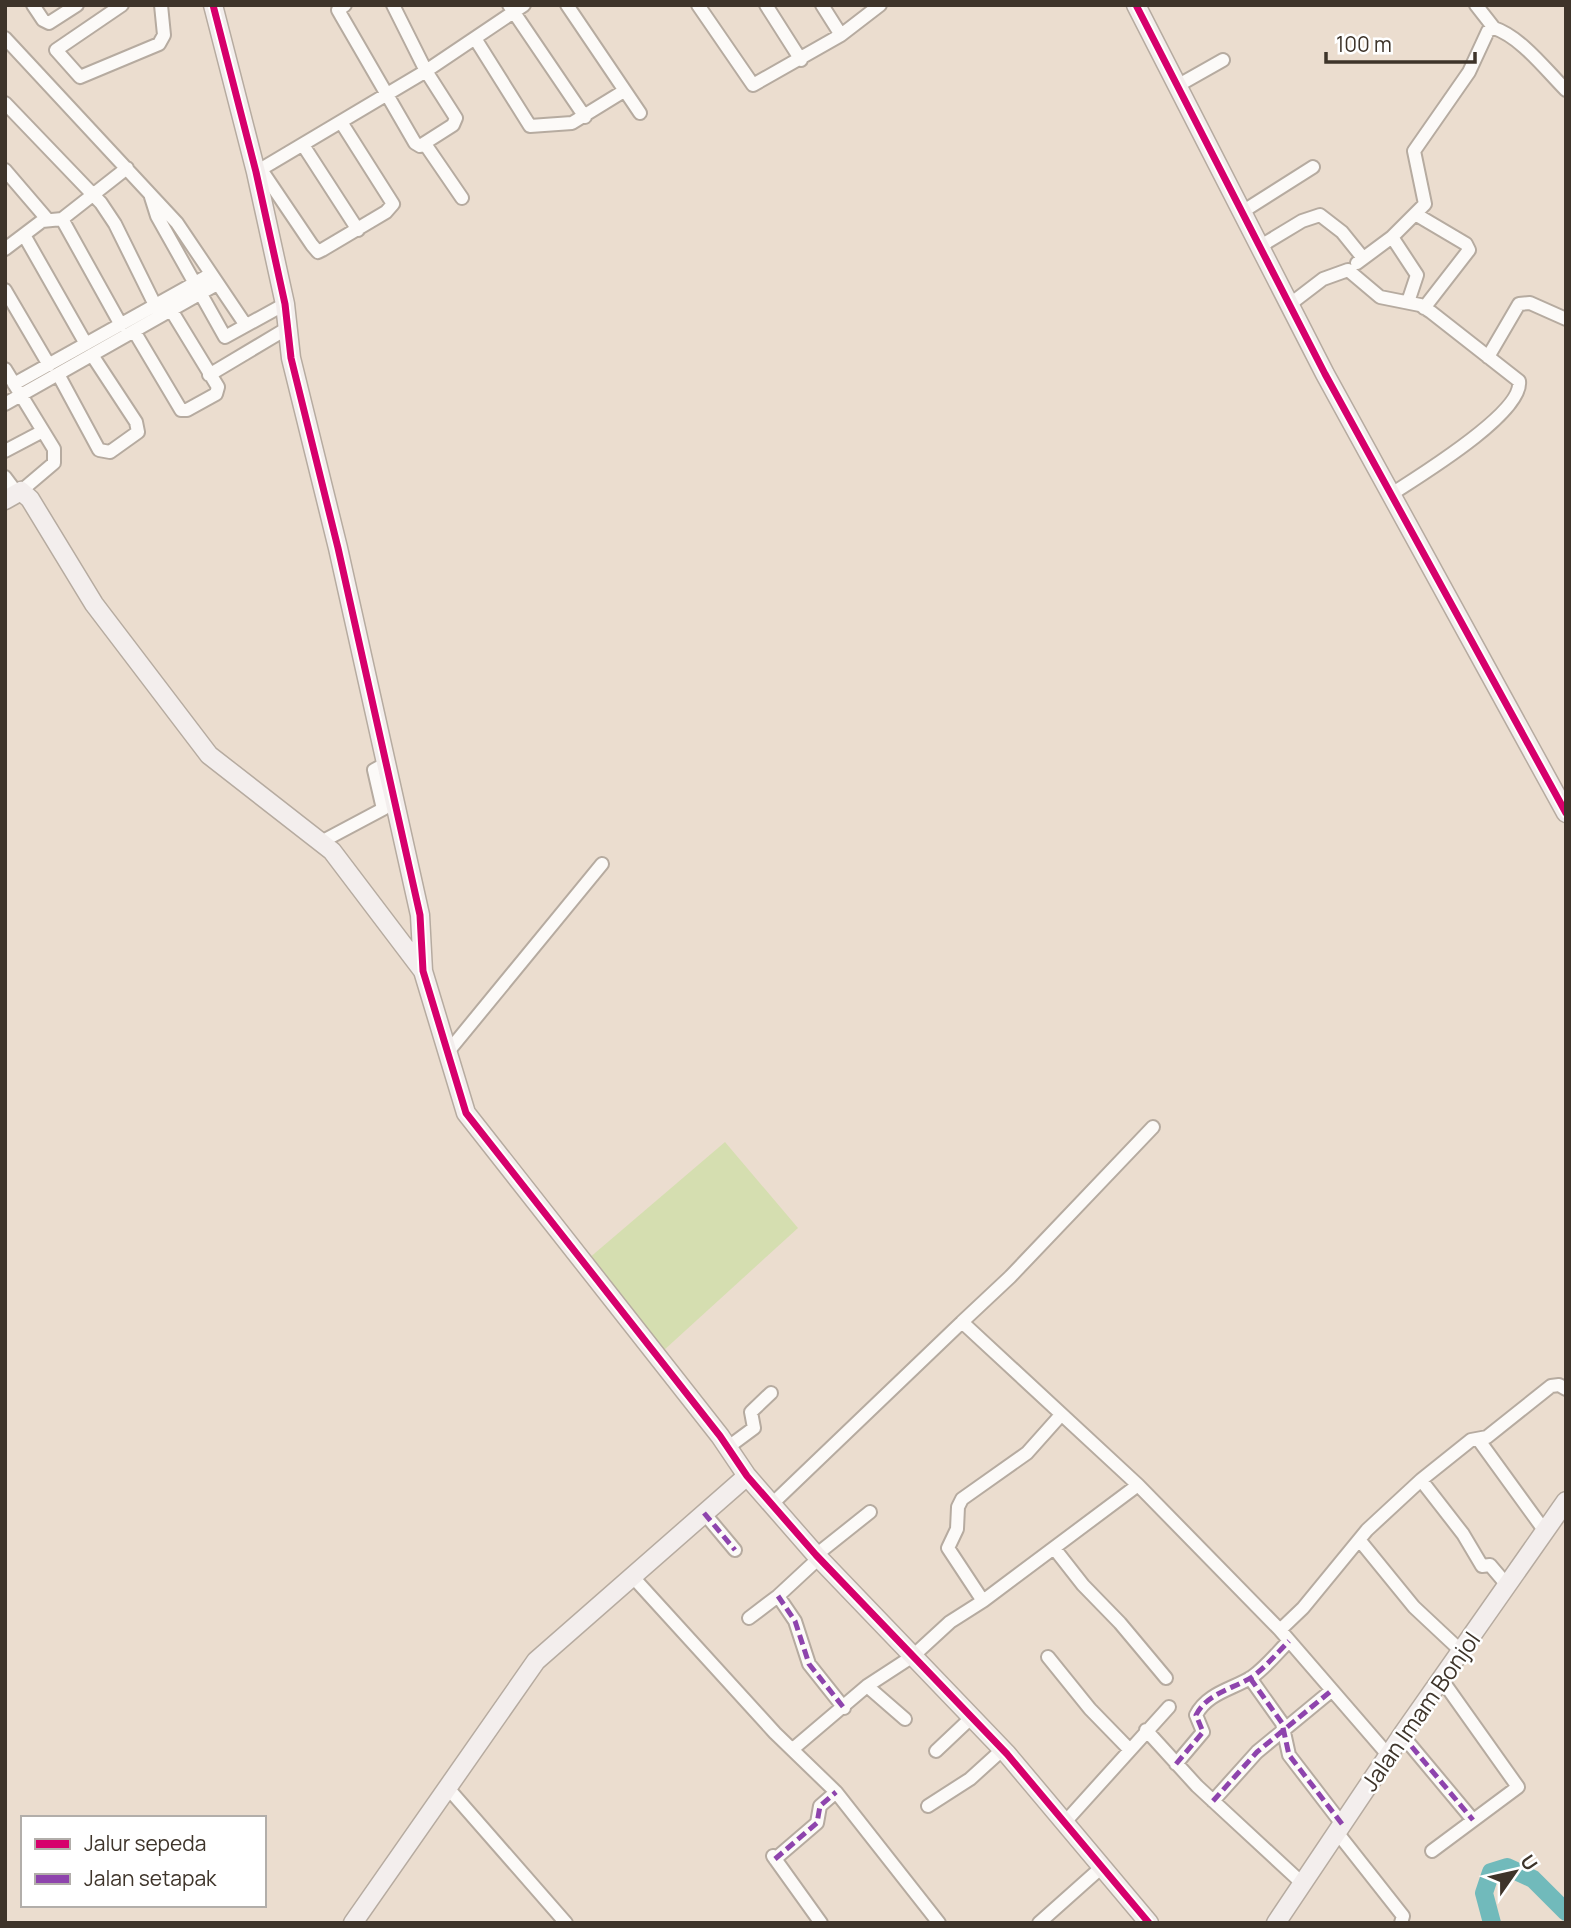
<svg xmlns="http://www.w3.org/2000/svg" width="1571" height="1928" viewBox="0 0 1571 1928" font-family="Manrope,sans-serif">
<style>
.green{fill:#d5deb0}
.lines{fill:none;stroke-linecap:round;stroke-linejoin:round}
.river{stroke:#71babb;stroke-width:18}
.street-casing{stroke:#b6aba0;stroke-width:16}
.secondary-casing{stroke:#b6aba0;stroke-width:21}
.street{stroke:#fcfaf8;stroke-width:12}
.secondary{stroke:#f3eeed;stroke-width:18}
.quiet{stroke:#8e44ad;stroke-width:5;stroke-dasharray:10 5;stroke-linecap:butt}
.cycleway-casing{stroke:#fff;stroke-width:11}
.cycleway{stroke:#d6006c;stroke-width:7}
.labels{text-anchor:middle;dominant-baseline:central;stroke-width:5;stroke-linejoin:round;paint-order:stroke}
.street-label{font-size:23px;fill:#3e342a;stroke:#fff}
</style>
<rect width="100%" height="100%" fill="#ebddcf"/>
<!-- green -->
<path class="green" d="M725,1142L798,1228L663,1351L588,1259Z"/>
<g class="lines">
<!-- river -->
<path class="river" d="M1492,1923L1484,1893L1491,1872L1507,1867L1533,1879L1566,1912"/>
<!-- street casing -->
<g class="street-casing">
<path id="street" d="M33,5L43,20L49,23L77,5
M122,5L56,50L80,77L159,44L164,35L161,5
M345,5L338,10L342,17L415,143L420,146L453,125L456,118L426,71L393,5
M509,5L585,117
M567,5L640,113
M698,5L753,85L841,35L880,5
M766,5L801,60
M822,5L841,35
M1476,5L1494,28
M5,38L177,223L245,324
M476,40L530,126L572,123L624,91
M1177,86L1223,60
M5,103L101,203L115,224L155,305
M425,144L462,198
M303,145L358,230
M260,168L312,245L318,252L322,250L386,212L393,204L341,122
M5,170L47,219
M256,172L426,71L524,5
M151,197L157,216L225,337L285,304
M1242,212L1313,167
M1417,215L1466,244L1469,250L1424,308
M62,219L121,325
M24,235L86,344
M1259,247L1302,221L1320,215L1342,232L1363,258
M5,249L42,221L62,219L127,168
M1357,263L1392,237
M5,290L49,365
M1408,302L1417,275L1392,237L1425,204L1414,151L1469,72L1488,31L1494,28C1521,37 1546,70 1566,90
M1289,305L1323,279L1348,270L1380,297L1420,305L1431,312L1519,381C1524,413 1416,478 1390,495
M134,331L181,410H187L216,394L218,387L171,310
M1488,357L1519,304L1530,303L1566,319
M5,369L54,449V463L21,491
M58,374L99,450L110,452L138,432L136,422L92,355
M209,375L286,329
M14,384L211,274
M5,404L217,284
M5,451L43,431
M5,477L17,493
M321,842L383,809L374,770L385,764
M447,1053L602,864
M962,1322L1010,1277L1153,1127
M1478,1439L1544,1530
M727,1448L754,1428L751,1412L771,1393
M1421,1480L1463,1534L1482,1566L1490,1565L1507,1585
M772,1504L962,1322L1138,1485L1280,1630
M704,1513L735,1550
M1361,1542L1414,1607L1461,1651
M1054,1548L1083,1585L1120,1623L1166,1678
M816,1555L870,1512
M632,1576L775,1733L836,1792L939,1923
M778,1596L795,1621L809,1664L844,1708
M983,1601L1138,1485
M749,1618L778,1596L819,1558
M1048,1657L1090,1709L1129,1749
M1250,1678L1282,1723L1289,1755L1342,1824
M867,1686L905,1719
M1146,1730L1197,1786L1303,1884
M1402,1735L1473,1820
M794,1748L867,1686L913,1656L950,1622L983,1601L948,1548L957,1529L958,1507L962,1499L1027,1453L1060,1416
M936,1751L972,1717
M1389,1756L1280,1630L1303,1608L1367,1530L1421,1480L1471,1440L1487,1437L1551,1386L1559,1385L1566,1389
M1176,1764L1203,1732L1196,1715C1207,1693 1233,1689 1252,1677C1266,1667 1277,1653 1289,1641
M447,1787L566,1923
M1213,1801L1257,1752L1331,1691
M928,1806L970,1779L1002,1750
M1066,1821L1169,1707
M1336,1831L1403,1916L1401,1923
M1432,1851L1518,1787L1442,1680
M773,1856L821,1923
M775,1859L817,1823L820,1806L836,1792
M1039,1923L1103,1866"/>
</g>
<!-- secondary casing -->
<g class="secondary-casing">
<path id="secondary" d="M213,5L256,172L285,304L291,358L338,548L420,915L423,971L466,1113L720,1436L747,1476L816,1555L1007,1754L1149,1923
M1136,5L1325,374L1566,813
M5,500L21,491L30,499L94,604L209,755L332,851L423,971
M353,1923L536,1661L747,1476
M1276,1923L1402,1735L1566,1501"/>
</g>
<!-- street -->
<use href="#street" class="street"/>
<!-- secondary -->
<use href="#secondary" class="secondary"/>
<!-- quiet -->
<path class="quiet" d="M704,1513L735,1550
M778,1596L795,1621L809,1664L844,1708
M1250,1678L1282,1723L1289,1755L1342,1824
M1402,1735L1473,1820
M1176,1764L1203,1732L1196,1715C1207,1693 1233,1689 1252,1677C1266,1667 1277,1653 1289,1641
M1213,1801L1257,1752L1331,1691
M775,1859L817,1823L820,1806L836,1792"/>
<!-- cycleway casing -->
<g class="cycleway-casing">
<path id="cycleway" d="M213,5L256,172L285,304L291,358L338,548L420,915L423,971L466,1113L720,1436L747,1476L816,1555L1007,1754L1149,1923
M1136,5L1325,374L1566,813"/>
</g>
<!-- cycleway -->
<use href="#cycleway" class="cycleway"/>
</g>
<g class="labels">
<!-- street labels -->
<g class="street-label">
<text transform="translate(1420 1711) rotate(-55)">Jalan Imam Bonjol</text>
</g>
</g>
<!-- border -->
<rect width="1571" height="1928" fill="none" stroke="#3e342a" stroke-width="14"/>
<!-- legend -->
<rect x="21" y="1816" width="245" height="91" fill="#ffffff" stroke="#b2aeaa" stroke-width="2"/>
<rect x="35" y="1839" width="35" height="10" fill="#d6006c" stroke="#b2aeaa" stroke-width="2"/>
<text x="84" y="1851" font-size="21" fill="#3e342a">Jalur sepeda</text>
<rect x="35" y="1874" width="35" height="10" fill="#8e44ad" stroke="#b2aeaa" stroke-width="2"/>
<text x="84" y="1886" font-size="21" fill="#3e342a">Jalan setapak</text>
<!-- north arrow -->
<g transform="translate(1515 1872) rotate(56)" stroke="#ffffff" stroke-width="5" paint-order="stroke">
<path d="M0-5L12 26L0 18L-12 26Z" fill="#3e342a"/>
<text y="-10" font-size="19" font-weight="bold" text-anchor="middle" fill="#3e342a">U</text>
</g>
<!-- scale -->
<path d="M1326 52v10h149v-10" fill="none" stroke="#3e342a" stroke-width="3.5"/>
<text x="1336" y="52" font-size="21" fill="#3e342a" stroke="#ffffff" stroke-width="5" paint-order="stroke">100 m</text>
</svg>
